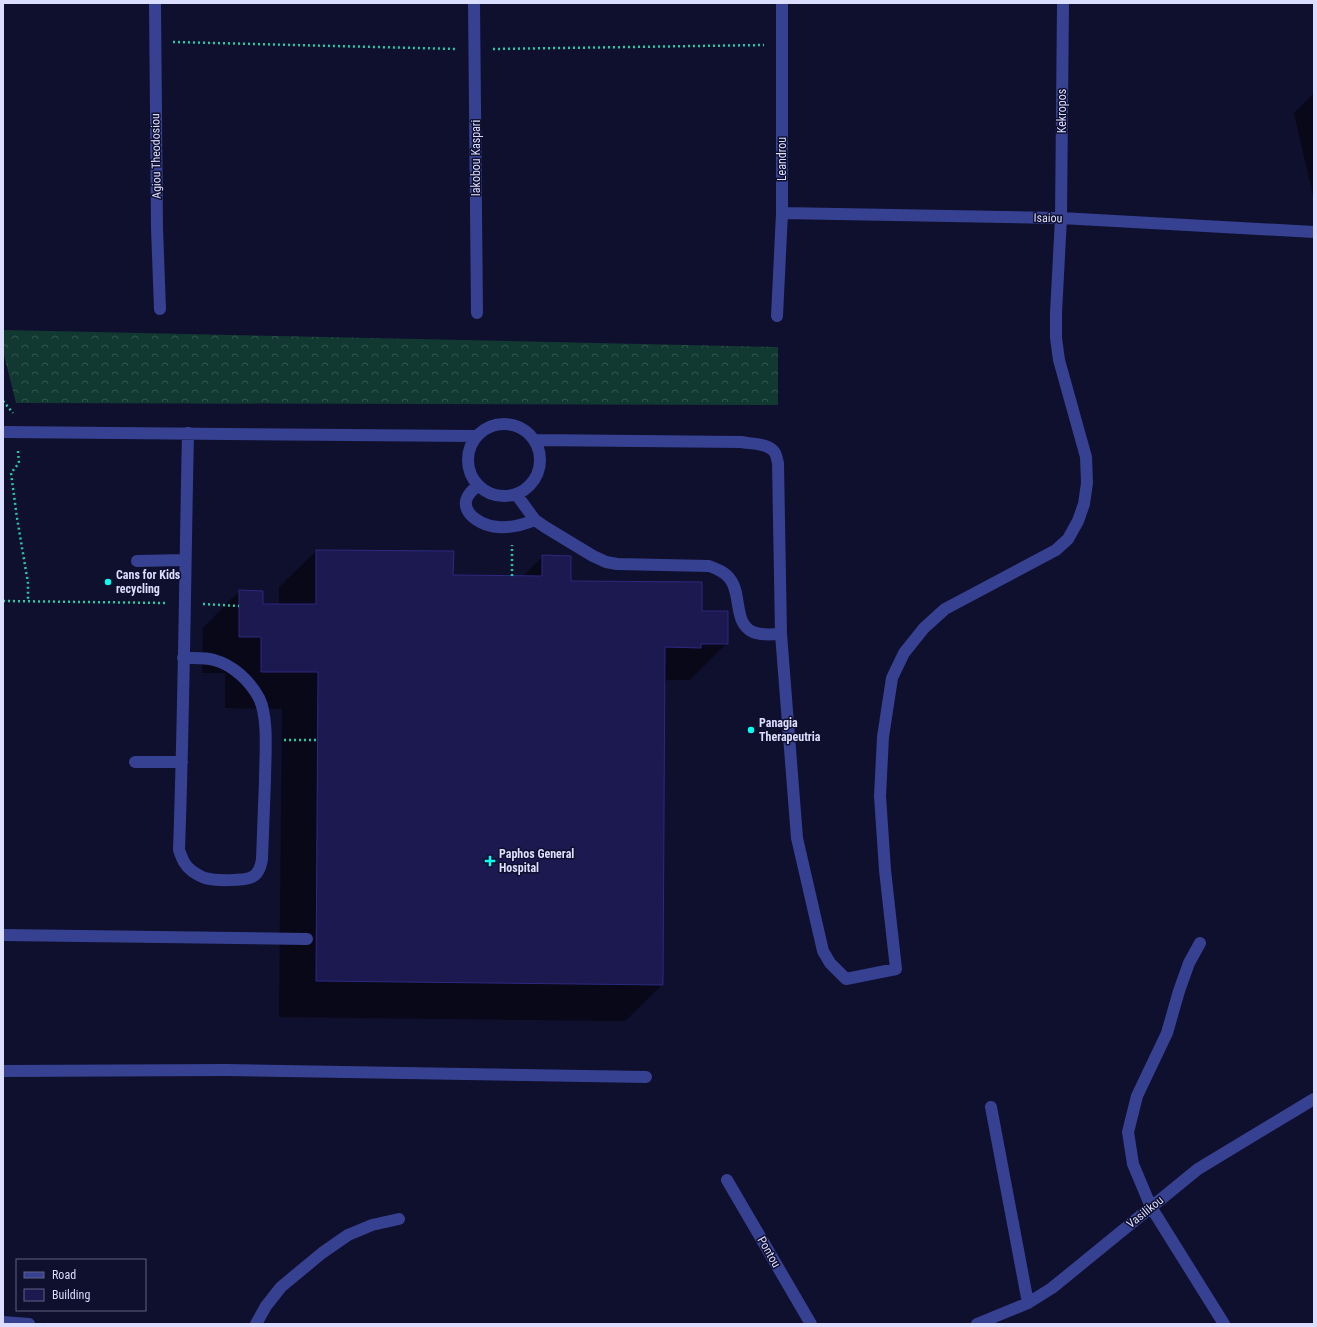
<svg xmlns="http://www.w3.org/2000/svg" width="1317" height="1327" viewBox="0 0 1317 1327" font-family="'Roboto Condensed',sans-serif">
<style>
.forest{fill:url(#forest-crowns)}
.shadow{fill:#0007}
.building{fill:#1c1951;stroke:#2c297f}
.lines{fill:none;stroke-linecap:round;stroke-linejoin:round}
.path{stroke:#25caa6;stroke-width:2.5;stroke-dasharray:2 3;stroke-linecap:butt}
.minor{stroke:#364191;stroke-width:12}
.poi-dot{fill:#08fff0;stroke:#0f0f2e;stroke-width:1.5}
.labels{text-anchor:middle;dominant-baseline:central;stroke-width:3;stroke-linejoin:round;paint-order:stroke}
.street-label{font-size:12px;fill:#dcdeff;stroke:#0f0f2e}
.poi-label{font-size:12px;font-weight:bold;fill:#dcdeff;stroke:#0f0f2e;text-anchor:start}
</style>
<defs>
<pattern id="forest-crowns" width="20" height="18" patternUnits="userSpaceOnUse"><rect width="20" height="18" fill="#113931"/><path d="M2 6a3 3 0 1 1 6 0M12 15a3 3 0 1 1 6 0" fill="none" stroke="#335550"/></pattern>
</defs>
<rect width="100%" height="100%" fill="#0f0f2e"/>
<!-- forest -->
<path class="forest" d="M3,330L778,347V405L16,403L3,351Z"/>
<!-- shadow -->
<path class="shadow" d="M1314,93V200L1294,113Z
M316,551L452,576L522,577L543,556L570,582L701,612L727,643L690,680H667L664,683L662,985L625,1021L279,1017L282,709L225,708V673H202L203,628L239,591L262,605H279V587Z"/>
<!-- building -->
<path class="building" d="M316,550L454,551L453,575L542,576V555L571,556V581L702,582V611H728V644H701V648L665,647L663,985L316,981L318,672H261V637H239V590L263,591V604H316Z"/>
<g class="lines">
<!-- path -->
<path class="path" d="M173,42L456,49
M493,49L764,45
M3,401L13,413
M18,451L19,463L11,473L17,518L28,583V601
M512,576V545
M3,601L166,603
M203,604L239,606
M284,740H318"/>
<!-- minor -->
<path class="minor" d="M155,3L157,228L160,309
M474,3L477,313
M782,213L1061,218L1314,232
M777,316L782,213V3
M468 460a36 36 0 1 1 72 0a36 36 0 1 1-72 0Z
M3,432L475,436
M534,440L741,442C751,444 769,443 775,453C777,456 777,460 778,463L781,634L797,838L823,951L830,963L846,979L896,969L885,870L880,796L883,737L892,678L904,653L924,628L945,609L1056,550L1068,539L1078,521L1084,504L1087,483L1086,457L1059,360L1056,338V313L1061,218L1063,3
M478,486C451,504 474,525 498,527C511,528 523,525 535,520
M516,494L535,520L545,527L593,556L606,562L617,564L709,566C717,569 725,572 730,579C742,594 733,623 753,632C762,636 772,634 781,634
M137,561L185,560
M183,658C193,658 205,657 214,660C233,665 250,681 259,698C269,718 265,758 265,780C264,806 263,833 262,859C261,866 259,874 252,877C245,881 214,881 205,878C201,877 195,873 192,871C184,865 182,858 179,850C184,711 185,572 188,433
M135,762H182
M3,935L307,939
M1200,943L1189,963L1179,991L1167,1033L1137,1096L1128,1132L1133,1164L1151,1207L1224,1324
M3,1071L226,1070L646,1077
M991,1107L1028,1303
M727,1180L811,1324
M3,1322L29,1324
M256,1324L266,1306L281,1287L322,1253L348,1235L372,1225L399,1219
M977,1324L1028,1303L1052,1288L1198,1169L1314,1099"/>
</g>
<!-- markers -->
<g class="poi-dot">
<circle cx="108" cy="582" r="4"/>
<circle cx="751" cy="730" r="4"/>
<path d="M488 855h4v4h4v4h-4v4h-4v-4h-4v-4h4z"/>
</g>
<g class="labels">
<!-- street labels -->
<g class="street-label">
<text transform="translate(1062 111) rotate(-90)">Kekropos</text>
<text transform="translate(156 156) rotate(-91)">Agiou Theodosiou</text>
<text transform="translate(476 158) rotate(-90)">Iakobou Kaspari</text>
<text transform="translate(782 159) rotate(-90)">Leandrou</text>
<text transform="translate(1048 218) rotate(1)">Isaiou</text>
<text transform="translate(1145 1212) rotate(-39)">Vasilikou</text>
<text transform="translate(769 1252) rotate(60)">Pontou</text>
</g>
<!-- poi labels -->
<g class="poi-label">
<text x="116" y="575">Cans for Kids<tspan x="116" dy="14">recycling</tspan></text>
<text x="759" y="723">Panagia<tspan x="759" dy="14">Therapeutria</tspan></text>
<text x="499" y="854">Paphos General<tspan x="499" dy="14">Hospital</tspan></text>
</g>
</g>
<!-- border -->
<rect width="1317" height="1327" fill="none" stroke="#dcdeff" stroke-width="8"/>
<!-- legend -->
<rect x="16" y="1259" width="130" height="52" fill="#0f0f2e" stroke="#616282"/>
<rect x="24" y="1272" width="20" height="6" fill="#364191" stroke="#616282"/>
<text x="52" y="1279" font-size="12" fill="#dcdeff">Road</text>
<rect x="24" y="1289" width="20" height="12" fill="#1c1951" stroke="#616282"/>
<text x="52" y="1299" font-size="12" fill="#dcdeff">Building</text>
</svg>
